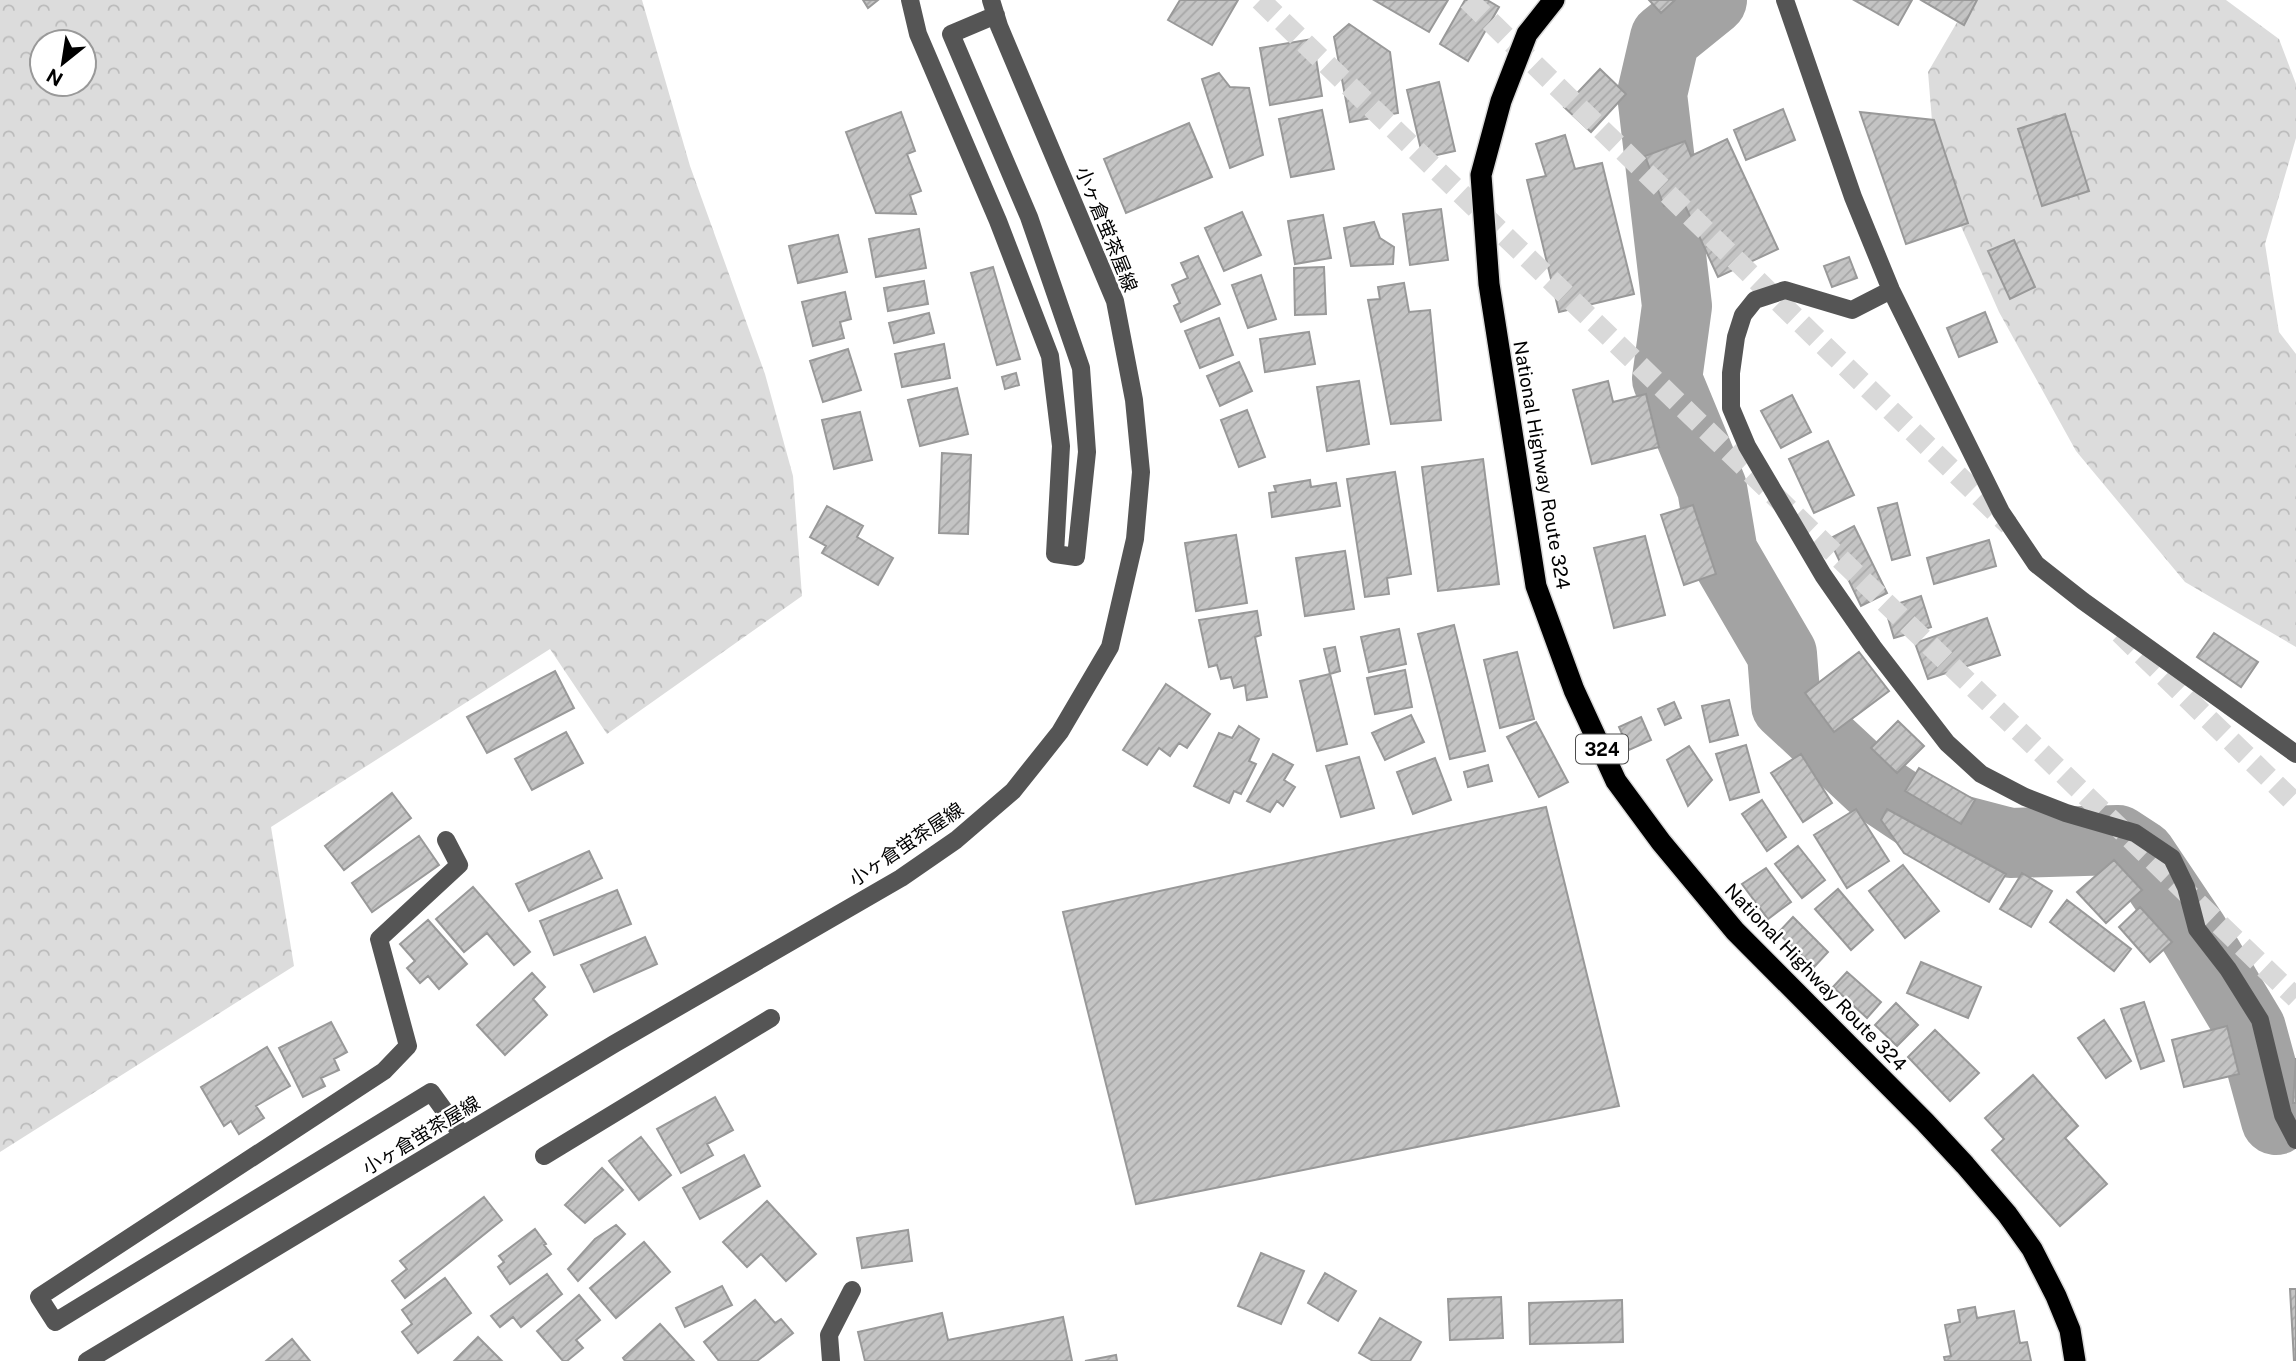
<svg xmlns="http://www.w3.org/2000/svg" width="2296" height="1361" viewBox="0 0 2296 1361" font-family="'Public Sans','Noto Sans JP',sans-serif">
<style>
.forest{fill:url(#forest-crowns);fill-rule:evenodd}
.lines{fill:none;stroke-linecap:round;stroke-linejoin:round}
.river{stroke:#a3a3a3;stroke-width:70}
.building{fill:url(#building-hatch);stroke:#999;stroke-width:2}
.highway-tunnel{stroke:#d9d9d9;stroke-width:21;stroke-dasharray:21 10;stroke-linecap:butt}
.highway-casing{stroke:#dbdbdb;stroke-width:24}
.minor{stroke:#555;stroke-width:18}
.highway{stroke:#000;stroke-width:21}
.labels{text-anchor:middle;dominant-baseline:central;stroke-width:5;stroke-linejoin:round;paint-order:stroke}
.shield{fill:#fff;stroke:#4c4c4c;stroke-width:2}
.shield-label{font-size:18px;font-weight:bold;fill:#000}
.street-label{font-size:19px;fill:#000;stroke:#fff}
</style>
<defs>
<pattern id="forest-crowns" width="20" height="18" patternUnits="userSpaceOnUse" patternTransform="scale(1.75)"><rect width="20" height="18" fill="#dcdcdc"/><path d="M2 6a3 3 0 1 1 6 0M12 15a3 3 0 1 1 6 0" fill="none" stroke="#bbb"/></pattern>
<pattern id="building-hatch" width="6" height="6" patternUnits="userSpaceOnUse" patternTransform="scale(1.75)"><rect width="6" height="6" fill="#c4c4c4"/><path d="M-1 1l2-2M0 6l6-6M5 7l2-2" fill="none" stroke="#a7a7a7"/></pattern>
</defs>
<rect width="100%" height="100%" fill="#fff"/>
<!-- forest -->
<path class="forest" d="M0,0H642L690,166L765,374L793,476L802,596L607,734L550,649L271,827L294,966L0,1152ZM84,42V84H42V42Z
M1970,0H2226L2279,39L2296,84V138L2265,244L2279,332L2296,354V647L2185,582L2076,451L1999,312L1936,170L1928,72Z"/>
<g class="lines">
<!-- river -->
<path class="river" d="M1712,0L1665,38L1652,94L1677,306L1667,379L1712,488L1723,553L1782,654L1786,705L1872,785L1926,821L2010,843L2118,840L2141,855L2194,934L2251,1029L2276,1120"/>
</g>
<!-- building -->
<path class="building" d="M863,0H878L868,8Z
M1180,0H1238L1212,45L1168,20Z
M1374,0H1448L1429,32Z
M1465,0H1487L1499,7L1468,61L1440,44Z
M1649,0H1675L1661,13Z
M1854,0H1912L1898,25Z
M1921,0H1977L1964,25Z
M1349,24L1390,52L1398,113L1350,122L1334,37Z
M1313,39L1322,96L1270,105L1260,48Z
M1600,69L1626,94L1591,132L1564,107Z
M1219,73L1230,87L1249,88L1263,155L1230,168L1202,79Z
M1439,82L1455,151L1423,158L1407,90Z
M1783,109L1795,140L1746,160L1734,130Z
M1322,110L1334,169L1291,177L1279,119Z
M901,112L915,151L907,154L921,191L910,195L916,214L876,213L846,132Z
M1860,112L1934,120L1968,223L1906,244Z
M2065,114L2089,191L2042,206L2018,129Z
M1189,123L1212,177L1126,213L1104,159Z
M1565,135L1575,169L1602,163L1634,294L1559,312L1527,180L1546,176L1536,144Z
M1727,139L1778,249L1718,277L1682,199L1664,206L1645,156L1685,141L1691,156Z
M1441,209L1448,260L1410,265L1403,214Z
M1242,212L1261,255L1224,271L1205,228Z
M1323,215L1331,258L1295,264L1288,221Z
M1374,222L1380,238L1394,247L1393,264L1351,266L1344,228Z
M919,229L926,268L876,277L869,239Z
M838,235L847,272L798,283L789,246Z
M2014,240L2035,287L2010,299L1988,251Z
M1198,256L1220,304L1181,322L1174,306L1180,303L1172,285L1188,278L1181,263Z
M1849,257L1857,278L1832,287L1824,266Z
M993,267L1020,359L997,365L971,273Z
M1324,267L1326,314L1295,315L1294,268Z
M1261,275L1276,319L1248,328L1232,285Z
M924,281L928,304L888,311L884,288Z
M1404,283L1409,312L1430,310L1441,420L1391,424L1368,300L1380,299L1378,287Z
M845,292L851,319L840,322L844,338L813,346L802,302Z
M1985,312L1997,342L1959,357L1947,328Z
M929,313L934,333L894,343L889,323Z
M1219,318L1233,355L1200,368L1185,331Z
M1309,332L1315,364L1265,372L1260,339Z
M944,344L950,378L902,387L895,354Z
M848,349L861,390L823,402L810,361Z
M1239,362L1252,391L1220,406L1207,376Z
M1016,373L1019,385L1005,389L1002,377Z
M1359,381L1369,444L1327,451L1317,387Z
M1608,381L1613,402L1646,394L1659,447L1592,464L1573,390Z
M957,388L968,434L920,446L908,400Z
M1792,395L1811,432L1781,448L1761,411Z
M1247,410L1265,457L1239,467L1221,420Z
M860,412L872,460L834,469L822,420Z
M1828,441L1854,495L1814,513L1789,459Z
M942,453L971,455L968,534L939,533Z
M1483,459L1499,584L1438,591L1422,467Z
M1395,472L1411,574L1387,578L1389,594L1365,597L1347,479Z
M1310,480L1311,487L1336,483L1340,506L1272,517L1269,493L1276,492L1274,486Z
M1897,503L1910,555L1892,560L1878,508Z
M1693,505L1716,574L1684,585L1661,515Z
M827,506L863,526L857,537L893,558L878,585L822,553L826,546L810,537Z
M1854,526L1887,593L1861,606L1829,539Z
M1236,535L1247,603L1196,611L1185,543Z
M1645,536L1665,615L1614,628L1594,548Z
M1989,540L1996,566L1934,584L1927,558Z
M1345,551L1354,609L1305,616L1296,558Z
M1921,596L1931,627L1894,638L1885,608Z
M1257,611L1261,635L1255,637L1267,697L1247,700L1245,685L1234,688L1231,677L1221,679L1217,665L1209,667L1199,620Z
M1987,618L2000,655L1928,679L1915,643Z
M1454,625L1485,751L1450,759L1418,634Z
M1399,629L1406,664L1369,672L1361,637Z
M2214,633L2258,662L2241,687L2197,657Z
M1335,647L1340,671L1330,674L1324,649Z
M1517,652L1534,719L1500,728L1484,660Z
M1859,652L1889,691L1834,732L1805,693Z
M1405,670L1412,707L1375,714L1367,678Z
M555,671L574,708L487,753L467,717Z
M1330,674L1347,744L1317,751L1300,681Z
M1166,684L1210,714L1187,748L1179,743L1170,756L1159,748L1147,765L1123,750Z
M1729,700L1738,735L1710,742L1702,706Z
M1674,702L1681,718L1665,725L1658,709Z
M1411,715L1424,742L1385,760L1372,733Z
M1641,717L1651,740L1629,750L1619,727Z
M1898,721L1924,746L1897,773L1871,748Z
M1536,722L1568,782L1539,797L1507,737Z
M1239,726L1259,739L1249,761L1256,764L1241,794L1234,791L1229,803L1194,786L1219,733L1232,738Z
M566,732L583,763L532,790L515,759Z
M1746,745L1759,792L1730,800L1716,754Z
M1689,746L1712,780L1688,806L1667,760Z
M1273,754L1293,765L1284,780L1295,787L1283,806L1277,801L1270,812L1247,801Z
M1801,754L1832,803L1803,822L1771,773Z
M1359,757L1374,808L1341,817L1326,766Z
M1435,758L1451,800L1413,814L1397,772Z
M1488,765L1492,781L1468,787L1464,772Z
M1919,768L1975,800L1961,824L1905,791Z
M392,793L411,818L344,870L325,846Z
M1762,800L1786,837L1767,851L1742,814Z
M1546,807L1619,1106L1136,1204L1063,912Z
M1856,809L1889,861L1847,888L1814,835Z
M1887,809L2006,874L1989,902L1904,853L1881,820Z
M419,836L439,865L372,912L352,883Z
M1798,846L1825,880L1802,898L1775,864Z
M589,851L602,878L529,911L516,884Z
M2114,860L2142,890L2106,923L2077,892Z
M1903,865L1939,911L1905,938L1869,891Z
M1766,868L1791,902L1768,919L1742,884Z
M2022,873L2052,891L2031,927L2000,909Z
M473,887L530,952L514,965L487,933L464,952L436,919Z
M1838,889L1873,930L1851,950L1815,909Z
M617,890L631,924L554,955L540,921Z
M2067,900L2131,949L2114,971L2050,922Z
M2140,907L2172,942L2150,962L2119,927Z
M1793,917L1828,952L1814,967L1778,933Z
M428,920L467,964L439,989L428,976L420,983L407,968L415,961L400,944Z
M645,937L657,964L594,992L581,965Z
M1921,962L1981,987L1968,1018L1907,993Z
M1847,972L1881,1002L1867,1018L1833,987Z
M532,973L545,987L533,999L547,1015L505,1055L477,1025Z
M2144,1002L2164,1061L2141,1069L2121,1009Z
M1896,1003L1918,1025L1897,1046L1875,1025Z
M2104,1020L2131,1061L2106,1078L2078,1038Z
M331,1022L347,1052L334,1059L339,1070L321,1078L325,1086L303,1097L279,1048Z
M2227,1026L2239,1074L2184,1087L2172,1040Z
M1935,1030L1979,1073L1950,1101L1908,1057Z
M267,1047L290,1086L256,1106L264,1118L239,1134L231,1121L224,1126L201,1087Z
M2296,1058V1103H2293Z
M2033,1075L2078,1126L2065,1138L2107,1184L2060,1226L1992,1150L2004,1139L1985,1118Z
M715,1097L733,1130L707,1144L713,1155L681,1173L657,1129Z
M641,1137L671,1175L639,1200L609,1161Z
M744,1155L760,1186L700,1219L683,1188Z
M602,1168L623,1190L585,1223L565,1205Z
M484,1197L502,1220L405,1298L392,1281L407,1269L400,1261Z
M767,1201L816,1254L786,1281L761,1254L747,1267L723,1242Z
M616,1225L625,1234L578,1281L568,1269L595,1239Z
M535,1229L546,1244L544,1245L551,1254L510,1284L498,1267L504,1262L499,1256Z
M908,1230L912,1261L862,1268L857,1238Z
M644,1242L670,1272L616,1318L590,1288Z
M1261,1253L1304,1271L1281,1324L1238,1306Z
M1325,1273L1356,1291L1338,1321L1308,1303Z
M547,1274L562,1294L521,1327L513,1317L500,1327L491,1316Z
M445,1278L471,1313L418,1353L402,1332L412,1324L402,1310Z
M722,1286L732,1305L685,1327L676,1308Z
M2290,1289H2296V1361H2294Z
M579,1295L600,1320L576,1340L583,1348L567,1361H563L537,1331Z
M1501,1297L1503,1338L1450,1340L1448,1299Z
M755,1300L775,1323L781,1319L793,1333L757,1361H719L704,1342Z
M1622,1300L1623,1342L1530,1344L1529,1303Z
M1975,1307L1977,1318L2014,1311L2020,1343L2027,1342L2031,1361H1945L1944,1357L1951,1356L1945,1325L1960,1322L1958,1310Z
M942,1313L948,1340L1063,1317L1072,1361H865L858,1332Z
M1380,1318L1421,1342L1410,1361H1373L1359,1353Z
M660,1324L694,1361H625L623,1358Z
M478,1337L502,1361H454Z
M292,1339L310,1361H266Z
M1116,1355L1117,1361H1085Z"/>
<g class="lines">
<!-- highway-tunnel -->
<path class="highway-tunnel" d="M1260,0L2296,998
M1468,0L2009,525
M2120,633L2296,804"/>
<!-- highway casing -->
<g class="highway-casing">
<path id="highway" d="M1554,0L1527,34L1501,101L1481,175L1489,284L1536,586L1574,690L1616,781L1661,842L1735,931L1925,1122L1965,1165L2007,1214L2032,1249L2056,1296L2070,1330L2075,1361"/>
</g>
<!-- minor -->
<path class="minor" d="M910,0L918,34L998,221L1050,356L1061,446L1055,554L1076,557L1087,452L1081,368L1029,217L951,34L996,15
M1785,0L1853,197L1891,290L2001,512L2036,564L2083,601L2296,754
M1891,290L1852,310L1785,290L1755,300L1743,315L1736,337L1731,373V408L1747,446L1823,575L1873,647L1947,743L1981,774L2025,797L2066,813L2135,833L2172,858L2186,887L2197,929L2228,969L2260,1020L2283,1115L2296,1140
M446,840L459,865L379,939L408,1046L384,1071L39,1297L55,1322L431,1092L462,1135
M544,1156L771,1018
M87,1361L614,1044L901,878L956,840L1013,791L1060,732L1110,647L1135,539L1141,472L1134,400L1115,301L999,26L991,0
M831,1361L829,1335L852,1290"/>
<!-- highway -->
<use href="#highway" class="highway"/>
</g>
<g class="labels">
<!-- shield labels -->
<rect class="shield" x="1576" y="734.5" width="52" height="29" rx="5"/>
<g class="shield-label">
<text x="1602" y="749">324</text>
</g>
<!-- street labels -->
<g class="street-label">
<text transform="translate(1107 229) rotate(68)">小ヶ倉蛍茶屋線</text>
<text transform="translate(1542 465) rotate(80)">National Highway Route 324</text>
<text transform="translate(906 844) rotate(-34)">小ヶ倉蛍茶屋線</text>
<text transform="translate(1816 977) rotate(46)">National Highway Route 324</text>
<text transform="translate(421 1135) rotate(-31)">小ヶ倉蛍茶屋線</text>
</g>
</g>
<!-- north arrow -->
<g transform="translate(63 63) rotate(210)"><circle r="33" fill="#ffffff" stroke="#999999" stroke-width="2"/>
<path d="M0-5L12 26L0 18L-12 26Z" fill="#000000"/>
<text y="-10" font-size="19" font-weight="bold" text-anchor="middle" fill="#000000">N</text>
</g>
</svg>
